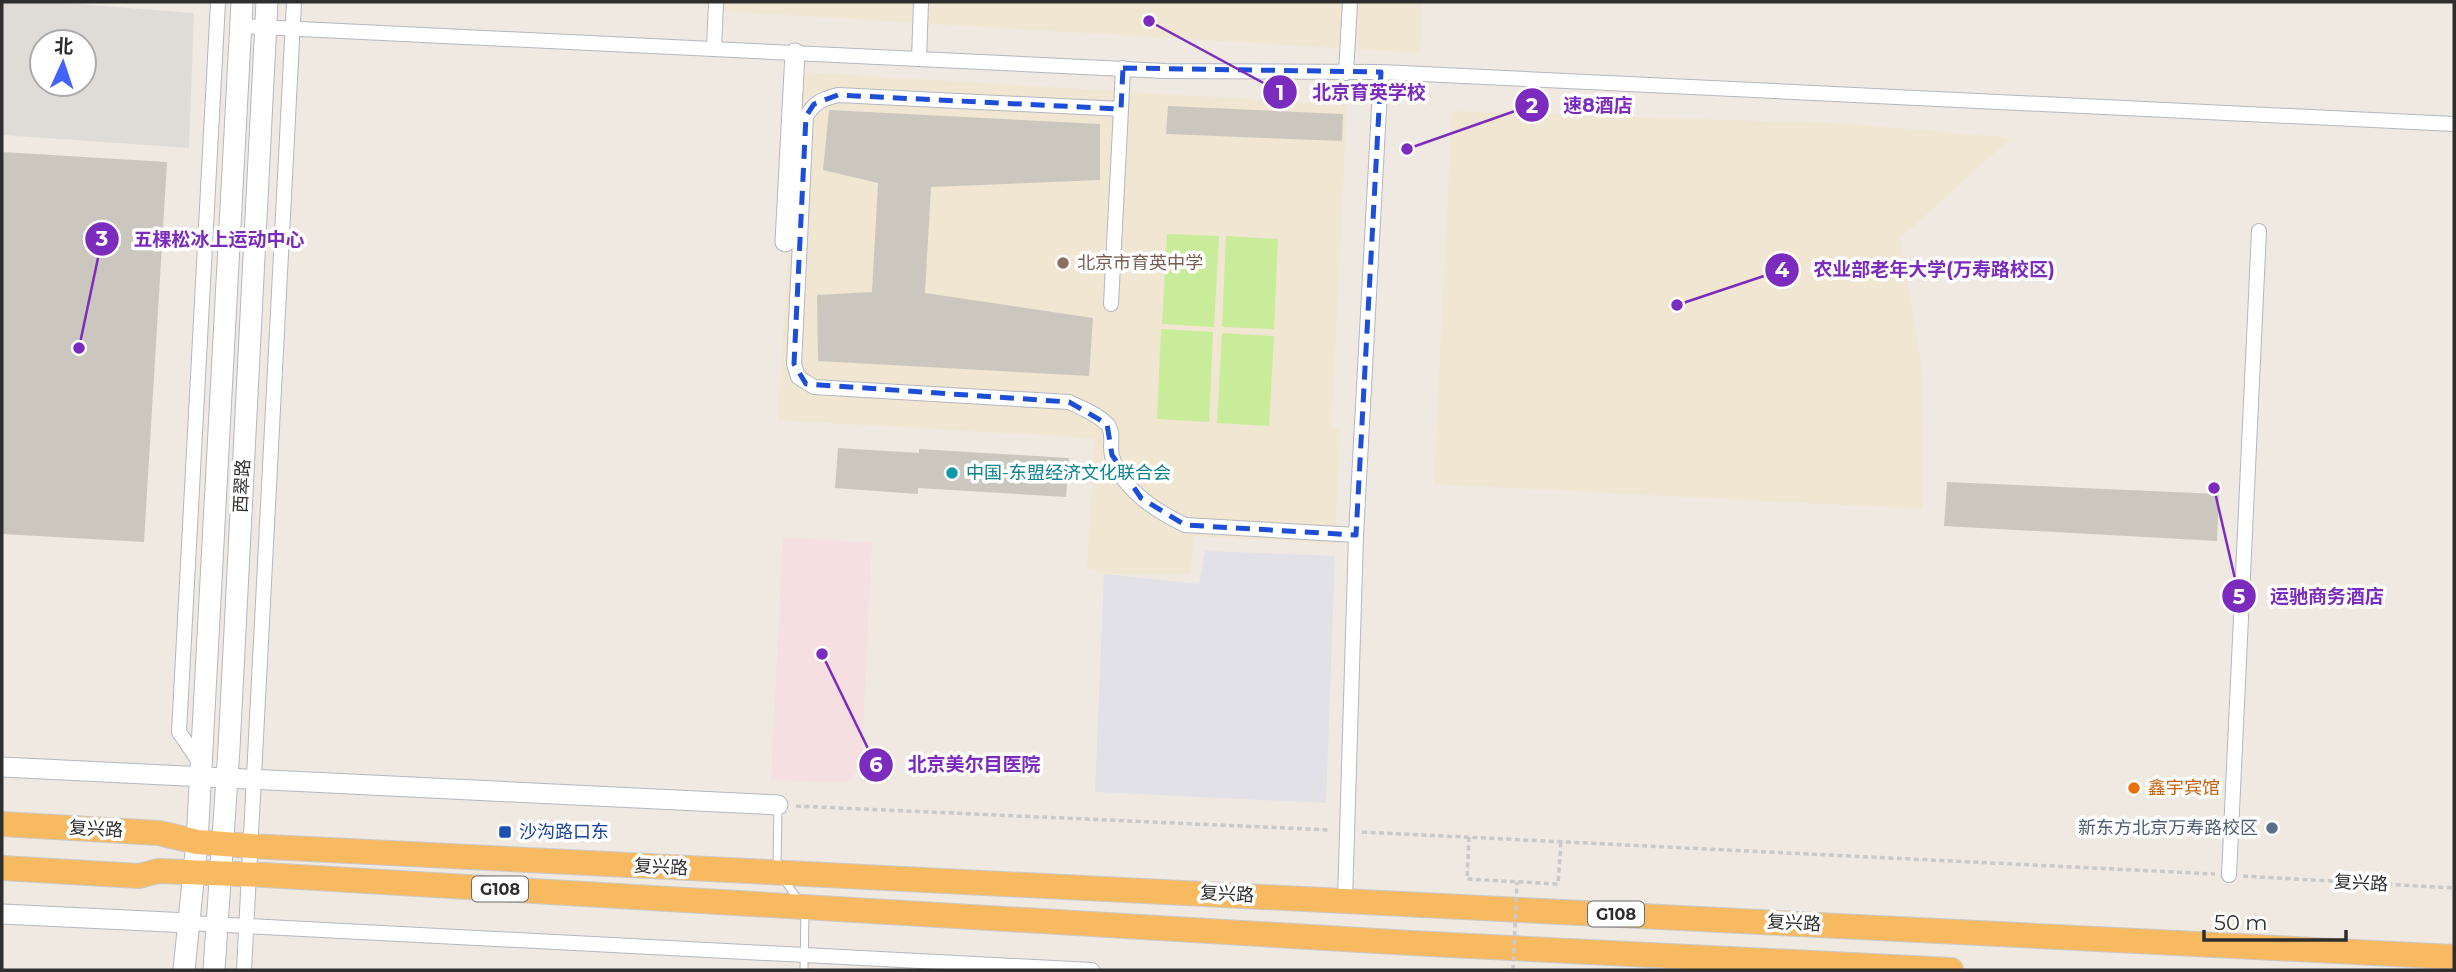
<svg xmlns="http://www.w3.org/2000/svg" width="2456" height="972" viewBox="0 0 2456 972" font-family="Montserrat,'Noto Sans SC',sans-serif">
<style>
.industrial{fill:#e3e1e8}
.education{fill:#f0e6d1}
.medical{fill:#f5dfe0}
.pitch{fill:#c9ec9a}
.plaza{fill:#dfdcd8;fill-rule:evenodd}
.building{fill:#cbc7bf}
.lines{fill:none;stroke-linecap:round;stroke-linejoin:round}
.service-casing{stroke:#b4b7c1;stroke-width:9}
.minor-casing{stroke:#b4b7c1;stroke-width:16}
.tertiary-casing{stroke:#b4b7c1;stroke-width:21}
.secondary-casing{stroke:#b4b7c1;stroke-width:23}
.trunk-casing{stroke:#c9c9c9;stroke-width:26}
.path{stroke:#c9c9c9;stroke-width:3.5;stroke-dasharray:5 3.5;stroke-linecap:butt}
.service{stroke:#fff;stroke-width:7}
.minor{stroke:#fff;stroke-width:14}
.tertiary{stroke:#fff;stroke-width:19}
.secondary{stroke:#fff;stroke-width:21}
.trunk{stroke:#f8ba60;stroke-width:24}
.path-bridge{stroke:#c9c9c9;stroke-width:3.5;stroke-dasharray:5 3.5;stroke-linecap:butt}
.marked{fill:none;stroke:#1d4ed8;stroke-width:5;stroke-dasharray:14 9;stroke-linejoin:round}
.education-dot{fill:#8d6e63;stroke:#fff;stroke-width:2.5}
.culture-dot{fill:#0f9aa8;stroke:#fff;stroke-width:2.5}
.food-dot{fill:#e8710a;stroke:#fff;stroke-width:2.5}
.service-dot{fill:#5c6f8a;stroke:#fff;stroke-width:2.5}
.transit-dot{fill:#1a4fb4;stroke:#fff;stroke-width:2.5}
.labels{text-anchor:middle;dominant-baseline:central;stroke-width:7;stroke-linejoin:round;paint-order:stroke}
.shield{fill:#fff;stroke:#6d6d6d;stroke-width:2}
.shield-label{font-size:16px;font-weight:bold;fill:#2e2e2e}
.education-label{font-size:18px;fill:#785e54;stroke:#fff;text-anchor:start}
.culture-label{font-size:18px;fill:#0d838f;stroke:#fff;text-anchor:start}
.street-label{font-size:18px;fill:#2e2e2e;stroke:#fff}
.food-label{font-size:18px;fill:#c56008;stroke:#fff;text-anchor:start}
.service-label{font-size:18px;fill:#4e5e75;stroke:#fff;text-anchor:end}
.transit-label{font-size:18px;fill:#164399;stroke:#fff;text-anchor:start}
.leader{fill:none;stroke:#7b2cbf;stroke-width:2.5}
.callout-dot{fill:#7b2cbf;stroke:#fff;stroke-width:2.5}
.mark-label{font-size:21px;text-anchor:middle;font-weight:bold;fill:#fff}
.callout-label{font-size:19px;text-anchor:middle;font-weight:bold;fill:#7b2cbf;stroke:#fff;stroke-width:7;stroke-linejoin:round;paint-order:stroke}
</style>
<rect width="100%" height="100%" fill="#efe9e1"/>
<!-- industrial -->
<path class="industrial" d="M1205,551L1335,556L1326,803L1095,792L1104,574L1199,584Z"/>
<!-- education -->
<path class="education" d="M720,2H1422L1420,53L720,11Z
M799,72L1347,105L1331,429H1340L1335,544L1194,536L1190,574H1104L1087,569L1095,438L778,420Z
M1452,111L1852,124L2011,138L1900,238L1922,372L1923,509L1434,484Z"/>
<!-- medical -->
<path class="medical" d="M783,538L872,542L861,767L848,782L771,780Z"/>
<!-- pitch -->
<path class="pitch" d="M1167,234L1219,236L1214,327L1162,324Z
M1226,236L1278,239L1274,329L1222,327Z
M1161,329L1213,332L1209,422L1157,419Z
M1222,333L1274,336L1269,426L1217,423Z"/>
<!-- plaza -->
<path class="plaza" d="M2,2H52L194,13L189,148L2,135ZM42,42H84V84H42Z"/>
<!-- building -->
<path class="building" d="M1168,106L1343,114L1342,141L1166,134Z
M829,110L1100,124V180L931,187L925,293L1093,318L1089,376L818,361L817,295L872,292L878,183L823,170Z
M2,152L167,162L144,542L2,534Z
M838,448L919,453V449L1069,458L1066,497L918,488V494L835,488Z
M1947,482L2219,494L2217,541L1944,526Z"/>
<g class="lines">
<!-- service casing -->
<g class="service-casing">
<path id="service" d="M777,867L778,806
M782,877L800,902
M804,970L805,912"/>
</g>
<!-- minor casing -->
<g class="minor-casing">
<path id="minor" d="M240,26L1165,71L1381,72L2454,124
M714,49L716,2
M919,59L921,2
M1123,68L1121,109L838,95C822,99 815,102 806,116L794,364L798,377L814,387L1069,402C1082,408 1097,414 1107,424C1115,433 1109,445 1112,456C1121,489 1156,511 1185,525L1356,535
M1346,73L1350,2
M1111,304L1121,109
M200,763L179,732L218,2
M2229,875L2259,231
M1345,900L1356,535L1381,72
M189,923L1092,970
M244,970L294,2"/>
</g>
<!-- tertiary casing -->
<g class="tertiary-casing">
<path id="tertiary" d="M785,242L795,53
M2,767L778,805
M2,914L189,923"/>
</g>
<!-- secondary casing -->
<g class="secondary-casing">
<path id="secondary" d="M184,970L197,842L242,2
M214,970L229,748L267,2"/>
</g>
<!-- trunk casing -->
<g class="trunk-casing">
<path id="trunk" d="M2,824L159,833L197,842L251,846L2454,957
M2,868L139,876L158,871L265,875L1411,943L1951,970"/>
</g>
<!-- path -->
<path class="path" d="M796,806L1330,830
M1362,832L2215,874
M1469,837L1467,879L1558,884L1561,841
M2243,876L2454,888"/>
<!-- service -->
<use href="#service" class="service"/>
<!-- minor -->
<use href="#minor" class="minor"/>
<!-- tertiary -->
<use href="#tertiary" class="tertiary"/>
<!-- secondary -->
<use href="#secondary" class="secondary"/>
<!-- trunk -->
<use href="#trunk" class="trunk"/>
<!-- path-bridge -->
<path class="path-bridge" d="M1513,970L1517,882"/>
</g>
<!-- marked area -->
<path class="marked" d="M1123,68L1381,72L1356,535L1185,525L1141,498L1112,455L1107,424L1069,402L806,384L794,364L806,116L814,104L838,95L1121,109Z"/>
<!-- markers -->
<circle class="education-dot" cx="1063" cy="263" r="7"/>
<circle class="culture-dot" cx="952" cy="473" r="7"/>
<circle class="food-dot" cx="2134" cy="788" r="7"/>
<circle class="service-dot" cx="2272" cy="828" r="7"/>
<rect class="transit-dot" x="498" y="825" width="14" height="14" rx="3.5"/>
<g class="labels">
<!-- shield labels -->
<g class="shield">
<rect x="472" y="876.5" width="56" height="25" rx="5"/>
<rect x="1588" y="901.5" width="56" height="25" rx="5"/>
</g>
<g class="shield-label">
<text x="500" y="889">G108</text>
<text x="1616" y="914">G108</text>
</g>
<!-- education labels -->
<g class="education-label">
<text x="1077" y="263">北京市育英中学</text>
</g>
<!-- culture labels -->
<g class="culture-label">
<text x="966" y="473">中国-东盟经济文化联合会</text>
</g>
<!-- street labels -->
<g class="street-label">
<text transform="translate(242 486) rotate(-87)">西翠路</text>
<text transform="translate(96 829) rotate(3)">复兴路</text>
<text transform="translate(661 867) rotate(3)">复兴路</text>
<text transform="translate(2361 883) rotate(3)">复兴路</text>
<text transform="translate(1227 894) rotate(3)">复兴路</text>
<text transform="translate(1794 923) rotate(3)">复兴路</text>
</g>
<!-- food labels -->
<g class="food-label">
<text x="2148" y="788">鑫宇宾馆</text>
</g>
<!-- service labels -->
<g class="service-label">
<text x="2258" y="828">新东方北京万寿路校区</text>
</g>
<!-- transit labels -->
<g class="transit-label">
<text x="519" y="832">沙沟路口东</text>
</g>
</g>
<!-- callouts -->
<path class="leader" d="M1149 21L1280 92M1407 149L1532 105M79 348L102 239M1677 305L1782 270M2214 488L2239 596M822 654L876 765"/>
<g class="callout-dot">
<circle cx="1149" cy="21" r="7"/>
<circle cx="1407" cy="149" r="7"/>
<circle cx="79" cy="348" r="7"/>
<circle cx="1677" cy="305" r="7"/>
<circle cx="2214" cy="488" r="7"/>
<circle cx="822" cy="654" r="7"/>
<circle cx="1280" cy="92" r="18"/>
<circle cx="1532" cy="105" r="18"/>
<circle cx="102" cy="239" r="18"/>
<circle cx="1782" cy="270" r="18"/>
<circle cx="2239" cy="596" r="18"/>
<circle cx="876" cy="765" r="18"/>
</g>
<g class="mark-label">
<text x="1280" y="100">1</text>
<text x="1532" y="113">2</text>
<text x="102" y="246">3</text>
<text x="1782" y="277">4</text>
<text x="2239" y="604">5</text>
<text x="876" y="772">6</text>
</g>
<g class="callout-label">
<text x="1369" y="99">北京育英学校</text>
<text x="1598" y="112">速8酒店</text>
<text x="219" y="246">五棵松冰上运动中心</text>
<text x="1934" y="276">农业部老年大学(万寿路校区)</text>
<text x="2327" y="603">运驰商务酒店</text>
<text x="974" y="771">北京美尔目医院</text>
</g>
<!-- border -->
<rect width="2456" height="972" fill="none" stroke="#2e2e2e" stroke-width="7"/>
<!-- north arrow -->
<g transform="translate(63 63) rotate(3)"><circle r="33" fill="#ffffff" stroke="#ababab" stroke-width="2"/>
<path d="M0-5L12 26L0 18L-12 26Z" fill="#4264fb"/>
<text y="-10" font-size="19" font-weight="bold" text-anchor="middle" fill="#2e2e2e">北</text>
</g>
<!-- scale -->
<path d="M2204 930v10h142v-10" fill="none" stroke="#2e2e2e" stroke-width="3.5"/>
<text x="2214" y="930" font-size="21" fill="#2e2e2e" stroke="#ffffff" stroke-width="5" paint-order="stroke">50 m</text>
</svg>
